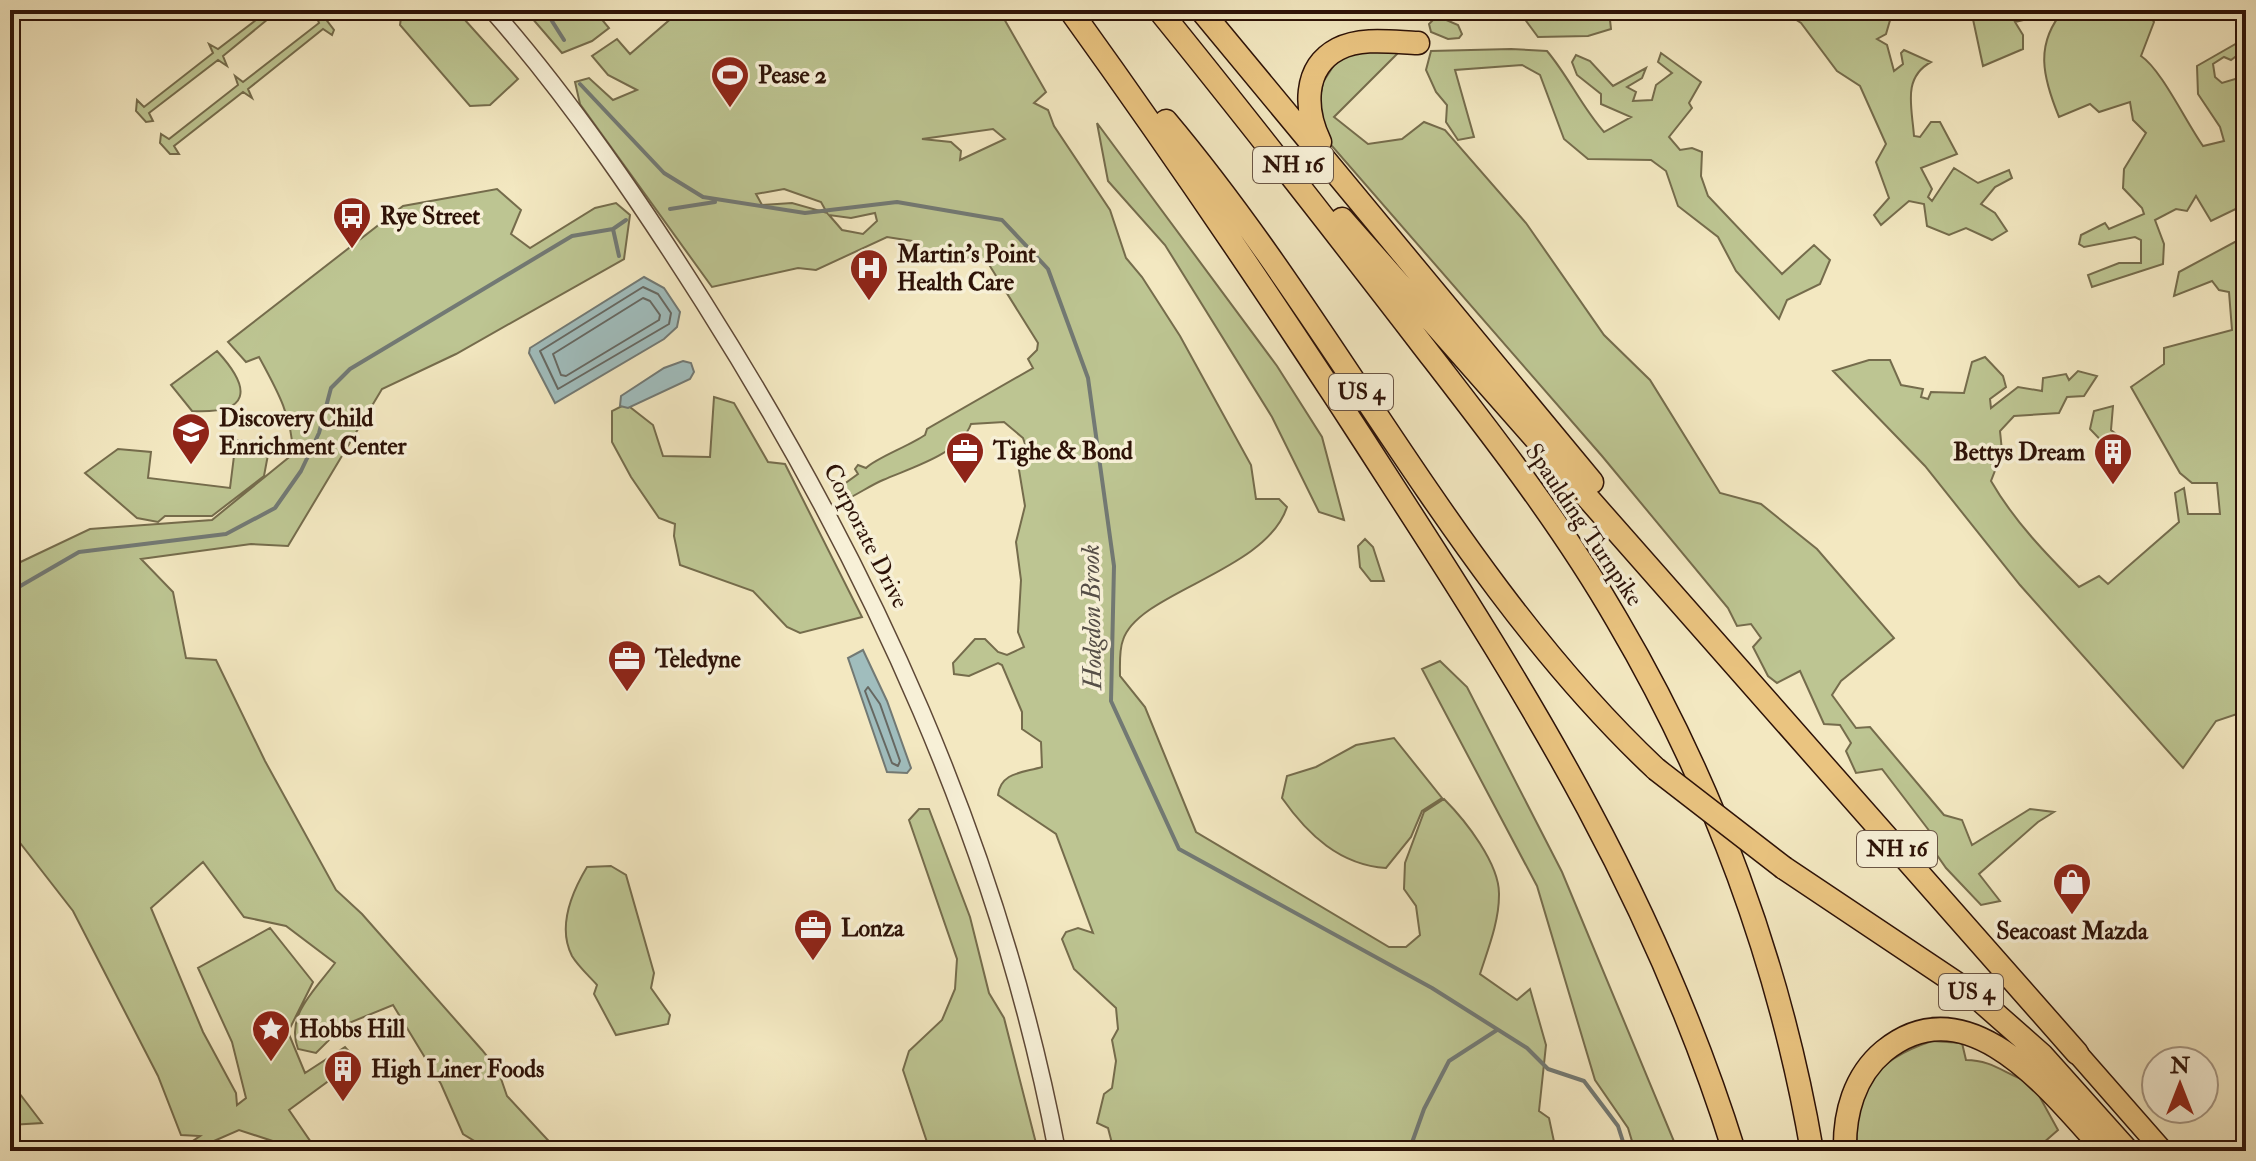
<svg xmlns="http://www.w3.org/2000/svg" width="2256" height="1161" viewBox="0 0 2256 1161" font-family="'IM FELL Double Pica',serif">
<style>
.green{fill:#bdc592;stroke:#756c4c;stroke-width:2;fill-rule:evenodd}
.water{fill:#a0bdbd;stroke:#727974;stroke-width:2}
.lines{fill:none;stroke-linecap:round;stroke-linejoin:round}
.shore{stroke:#666862;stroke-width:2}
.stream{stroke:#727974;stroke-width:4}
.tertiary-casing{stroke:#5e4836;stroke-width:19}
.trunk-casing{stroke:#2d1207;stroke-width:23}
.motorway-casing{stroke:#2d1207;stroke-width:25}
.tertiary{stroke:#f7f0d7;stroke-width:16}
.trunk{stroke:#eac480;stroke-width:20}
.motorway{stroke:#eac480;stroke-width:22}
.motorway-bridge-casing{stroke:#2d1207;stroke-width:25;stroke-linecap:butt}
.motorway-bridge{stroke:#eac480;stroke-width:22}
.labels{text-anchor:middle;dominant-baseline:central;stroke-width:7;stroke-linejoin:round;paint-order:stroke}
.shield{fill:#f7f0d7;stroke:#6a5545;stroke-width:2}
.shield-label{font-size:22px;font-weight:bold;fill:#2d1207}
.poi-label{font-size:24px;font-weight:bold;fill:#2d1207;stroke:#f7f0d7;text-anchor:start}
.street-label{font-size:24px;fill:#2d1207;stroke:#f7f0d7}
.water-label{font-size:26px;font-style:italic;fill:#554e47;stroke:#f7f0d7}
</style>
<rect width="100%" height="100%" fill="#f3e8c1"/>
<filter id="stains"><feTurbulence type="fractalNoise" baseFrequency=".0025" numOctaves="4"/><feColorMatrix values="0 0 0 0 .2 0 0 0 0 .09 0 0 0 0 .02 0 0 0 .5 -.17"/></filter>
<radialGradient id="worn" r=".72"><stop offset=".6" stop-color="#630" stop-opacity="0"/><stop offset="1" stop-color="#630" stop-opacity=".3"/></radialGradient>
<!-- green -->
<path class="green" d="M269,10H279L223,56L227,66L218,60L149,113L153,121L146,122L136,111L137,100L144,107L213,53L209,44L218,49Z
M402,10H456L518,79L490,105L470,106L400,25Z
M525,10H594L609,28L592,41L562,53Z
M681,10H999L1046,92L1034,103L1048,110L1054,126L1110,210L1126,258L1142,277L1180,336L1251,465L1256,499H1279L1287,507C1266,572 1138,592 1123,640C1119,650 1120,665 1120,676L1145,707L1196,832L1389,947H1406L1420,935L1416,906L1404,889L1405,863L1424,812L1444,799C1465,820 1500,864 1499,895C1499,922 1488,949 1480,974L1517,1000L1530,989L1546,1045L1539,1111L1549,1118L1556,1151H1114L1108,1128L1097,1123L1104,1094L1112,1088L1116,1061L1112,1040L1118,1029L1116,1008L1074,969L1062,939L1066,932L1078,928L1093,933L1056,834L998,795C1001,772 1022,773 1042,767L1041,742L1022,729V712L1002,665L998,663L969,676L954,674L953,663L975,639H985L998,652L1007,655L1024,647L1018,632L1021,580L1016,542L1025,506L1018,464L1026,447L1023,438L1004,422L971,424C960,454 910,468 883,480C869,486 857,495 843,501L838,500L836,490L858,474L855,469L858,465L866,468C876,458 909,446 925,435L927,429L1033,368L1028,359L1037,350L1038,343L988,263L950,253L939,257L936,252L929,258L917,253L912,241L887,237L816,270L798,268L712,287L580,104L575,82L589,78L613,100L637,90L608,75L592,56L617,39L630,54ZM993,129L1005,139L960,160L961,151L951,142L922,139ZM784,189L821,202L827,213L792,203L762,205L756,194ZM875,213L877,221L863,234L842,230L829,215L851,218Z
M1518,10H1588L1610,20L1611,29L1588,36L1538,37Z
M1781,10H1893L1886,34L1877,39L1887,45L1894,71L1903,64L1901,53L1904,50L1931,62C1902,78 1912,107 1914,136L1920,137L1931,122H1940L1957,154L1921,168L1932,189L1928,197L1932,201L1954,168L1978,183L2009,170L2012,178L1995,187L1981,204L1995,213L2007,231L1992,240L1966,228L1949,235L1927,226L1924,204L1909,201L1881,225L1874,215L1889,198L1876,162L1886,144L1860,86L1837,71L1801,23Z
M1971,10H2036V17L2015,22L2023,35V49L1983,66Z
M2064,10H2145L2154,22L2141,56C2161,69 2186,122 2203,146L2224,141L2220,127L2198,94L2197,66L2246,38L2243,51L2231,60L2224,57L2213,64L2215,77L2222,83L2235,79L2246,83V204L2211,221L2196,196L2187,211L2176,209L2155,220L2164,244L2163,264L2092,287L2088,275L2119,263H2141V240L2135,237L2084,247L2079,244L2081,235L2105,223L2109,229L2144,214L2142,208L2123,188L2124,169L2146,133L2133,120L2130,102L2099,112L2090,104L2059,117C2043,78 2034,44 2064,10Z
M315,13H321L334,30L332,35L323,29L248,89L252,98L243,92L174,146L179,154H170L160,143L161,134L169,139L238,85L235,76L243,82L319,23Z
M1437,16L1458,25L1462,34L1459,38L1448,39L1431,32L1429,24Z
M1511,49L1547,51C1569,77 1581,106 1604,132L1631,117L1601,104V94L1577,75L1572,62L1576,55L1590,61L1613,86L1646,68L1642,78L1627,87L1636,92L1633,101L1652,100L1656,85L1672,73L1658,62L1661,53L1701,82L1689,103L1692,108L1669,137L1680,150L1692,148L1702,152L1701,176L1708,196L1782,274L1814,245L1830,260L1820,284L1787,300L1779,319L1736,271L1718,237L1678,206L1666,171L1651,160L1588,159L1564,139L1540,75L1522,65L1455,70L1474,137L1458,140L1446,122L1447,105L1436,92L1426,70L1431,51Z
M1401,50L1334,117L1368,144L1402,139L1424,122L1445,130L1526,223L1604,335L1650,380L1720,493L1761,504L1817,549L1894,638L1841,681L1832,695L1856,728L1870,727L1944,815L1962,820L1972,845L2030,809L2054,812L2038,822L1979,874L2000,901L1981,905L1946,868L1930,845L1934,837L1882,769L1856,773L1846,751L1851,743L1840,725L1824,724L1800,671L1777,683L1768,676L1753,647L1761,638L1751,624L1737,626L1728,608L1602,456L1325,138L1317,114L1323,82L1338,59L1351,51Z
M1097,123L1277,366L1322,437L1344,520L1319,512L1272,417L1165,245L1108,181Z
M497,189L521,210L511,234L530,248L595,208L616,203L630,215L624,259L456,354L382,389L288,546L251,544L141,559L173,592L186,658L216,660L265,761L336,890L362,914L482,1050L498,1070L507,1096L558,1151H491L463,1134L441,1084L393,1005L344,1025L316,1053L298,1049C285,1015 316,989 335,963L286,926L244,917L203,862L151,908L203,1032L236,1093L237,1105L246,1098L232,1042L198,968L270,928L313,982L288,1032L305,1073L345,1047L357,1060L289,1110L317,1151L300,1150L239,1130L207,1144L212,1151H178L200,1136L181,1135L158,1076L73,911L10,830V567L90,529L212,520L293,454C292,416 277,390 259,357L246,362L228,342L403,206Z
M2246,236V711L2216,721L2183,768L2020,585L1925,466L1833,371L1869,360H1890L1901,385L1923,389L1921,397L1928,399L1931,392L1964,393L1972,362L1985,357L2003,376L2006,387L1990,399L1991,408L2018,387L2042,391L2043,378L2066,374L2069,380L2078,371L2097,376L2084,396L2067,397L2059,413L2014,416L2000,431L2002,451L1989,461L1996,468L1991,481C2014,521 2047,555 2079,587L2099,576L2108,584L2179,522L2175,493L2184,488L2188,514H2220L2217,483H2192L2180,473L2131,387L2164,364V348L2232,330L2229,292L2219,290L2212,281L2174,296L2179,272Z
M217,351C253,390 250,414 192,411L171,385Z
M714,397L734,403L768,462L785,464L862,617L800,633L787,627L753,591L680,565L674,536L675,524L659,518L631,477L612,442V411L626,404L653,425L663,456L710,457Z
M2113,406L2111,430L2126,442L2124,452L2113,453L2090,429L2094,411Z
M236,440L270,444L264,476L212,516H165L158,522L137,518L85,473L118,449L151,452L148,478L230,488Z
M1365,539L1373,547L1384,581H1371L1360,567L1358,546Z
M1440,661L1467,687L1562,872L1678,1151H1635L1628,1128L1595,1080L1537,886L1422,669Z
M1394,738L1442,798L1422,811L1411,837L1386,868C1340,865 1308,835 1282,798L1287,776L1316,767L1356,745Z
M919,809H929L970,917L989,993L1004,1018L1038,1151H930L903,1070L909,1051L942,1020L955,989L957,959L909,820Z
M611,866L626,875L654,973L651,988L670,1015L668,1024L616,1035L594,994L597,985C589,976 578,966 572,956C557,927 572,892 587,867Z
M1932,1041L1962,1043L1966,1060C1993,1060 2006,1075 2032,1083L2058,1130L2034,1151H1858C1848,1090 1877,1059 1932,1041Z
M10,1081L42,1123L10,1125Z"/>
<!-- water -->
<path class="water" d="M644,277L664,288L680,312L677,327L664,339L555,403L529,353L530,348Z
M683,361L691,363L694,372L690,379L628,408L620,406L621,396L664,368Z
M863,650L887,701L911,768L907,773L887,772L848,658Z"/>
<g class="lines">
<!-- shore -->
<path class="shore" d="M643,287L658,294L671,313L669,324L558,389L540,351Z
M643,298L650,301L660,315L659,320L566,376L561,375L553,354Z
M868,687L880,704L900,761L898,766L892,763L865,691Z"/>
<!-- stream -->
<path class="stream" d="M545,10L564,40
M580,84L664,173L703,197L805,213L897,202L1002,220L1048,269L1088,378L1114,566L1111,701L1179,849L1432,988L1527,1048L1548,1069L1584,1081L1618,1126L1626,1151
M670,209L715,202
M613,229L619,256
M10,592L79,552L226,534L275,508L301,471L319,433L331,388L350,369L572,236L613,229L626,220
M1409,1151L1424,1109L1449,1061L1497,1030"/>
<!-- tertiary casing -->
<g class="tertiary-casing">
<path id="tertiary" d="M492,10C571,100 640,202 704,303C870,565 999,845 1057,1151"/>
</g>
<!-- trunk casing -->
<g class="trunk-casing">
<path id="trunk" d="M2077,1053L2163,1151"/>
</g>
<!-- motorway casing -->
<g class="motorway-casing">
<path id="motorway" d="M1070,10C1183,167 1291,327 1395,489C1535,705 1657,904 1734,1151
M1159,10C1249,121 1337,234 1424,347C1492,435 1561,523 1617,620C1713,783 1780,964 1812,1151
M1201,10L1592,482
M1166,121C1340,328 1458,583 1656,769
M1320,142C1305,111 1302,68 1338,49C1361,37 1392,42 1418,43
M1342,219L2077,1053
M1784,868L1974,995L2042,1055L2128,1151
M1845,1151C1844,1114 1854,1076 1884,1051C1969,982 2053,1094 2105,1151"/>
</g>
<!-- tertiary -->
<use href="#tertiary" class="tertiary"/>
<!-- trunk -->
<use href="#trunk" class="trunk"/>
<!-- motorway -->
<use href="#motorway" class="motorway"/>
<!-- motorway-bridge casing -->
<g class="motorway-bridge-casing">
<path id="motorway-bridge" d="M1656,769L1784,868"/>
</g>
<!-- motorway-bridge -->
<use href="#motorway-bridge" class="motorway-bridge"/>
</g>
<!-- icons -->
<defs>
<g id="stadium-pin" transform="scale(2)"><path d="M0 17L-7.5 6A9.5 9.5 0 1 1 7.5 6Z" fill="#8f2418" stroke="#f7f0d7"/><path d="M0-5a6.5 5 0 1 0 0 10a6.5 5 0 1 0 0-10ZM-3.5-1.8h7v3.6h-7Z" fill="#fff"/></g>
<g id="bus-pin" transform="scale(2)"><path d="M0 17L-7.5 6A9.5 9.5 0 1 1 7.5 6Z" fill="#8f2418" stroke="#f7f0d7"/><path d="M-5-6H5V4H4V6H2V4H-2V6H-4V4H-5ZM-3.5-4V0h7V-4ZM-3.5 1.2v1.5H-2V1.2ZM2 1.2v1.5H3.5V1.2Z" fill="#fff"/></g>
<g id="hospital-pin" transform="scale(2)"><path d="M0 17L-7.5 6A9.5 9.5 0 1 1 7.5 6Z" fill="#8f2418" stroke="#f7f0d7"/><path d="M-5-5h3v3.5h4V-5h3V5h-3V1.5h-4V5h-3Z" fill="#fff"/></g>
<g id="school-pin" transform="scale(2)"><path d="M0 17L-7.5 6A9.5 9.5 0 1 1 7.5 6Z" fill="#8f2418" stroke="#f7f0d7"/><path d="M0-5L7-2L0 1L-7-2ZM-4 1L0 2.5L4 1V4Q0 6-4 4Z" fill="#fff"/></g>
<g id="office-pin" transform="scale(2)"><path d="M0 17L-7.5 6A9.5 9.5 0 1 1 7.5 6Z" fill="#8f2418" stroke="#f7f0d7"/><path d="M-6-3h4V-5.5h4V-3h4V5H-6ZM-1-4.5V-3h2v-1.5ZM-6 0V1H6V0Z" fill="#fff"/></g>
<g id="building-pin" transform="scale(2)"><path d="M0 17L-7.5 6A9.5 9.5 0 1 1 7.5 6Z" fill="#8f2418" stroke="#f7f0d7"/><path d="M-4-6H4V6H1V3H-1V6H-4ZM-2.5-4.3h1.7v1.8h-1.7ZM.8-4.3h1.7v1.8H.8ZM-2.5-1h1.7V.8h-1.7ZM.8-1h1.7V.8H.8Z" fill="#fff"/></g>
<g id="shop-pin" transform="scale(2)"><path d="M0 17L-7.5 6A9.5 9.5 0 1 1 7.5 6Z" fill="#8f2418" stroke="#f7f0d7"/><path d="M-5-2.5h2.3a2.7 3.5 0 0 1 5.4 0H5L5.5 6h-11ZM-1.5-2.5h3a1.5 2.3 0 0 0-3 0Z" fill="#fff"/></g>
<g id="sight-pin" transform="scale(2)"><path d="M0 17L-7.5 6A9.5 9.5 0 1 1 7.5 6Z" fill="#8f2418" stroke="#f7f0d7"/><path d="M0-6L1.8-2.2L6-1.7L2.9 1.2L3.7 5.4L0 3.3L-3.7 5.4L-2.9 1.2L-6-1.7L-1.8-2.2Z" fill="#fff"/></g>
</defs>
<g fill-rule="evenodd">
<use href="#stadium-pin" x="730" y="75"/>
<use href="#bus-pin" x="352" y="216"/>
<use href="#hospital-pin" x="869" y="268"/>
<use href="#school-pin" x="191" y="432"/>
<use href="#office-pin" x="965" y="451"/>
<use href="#building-pin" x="2113" y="452"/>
<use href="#office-pin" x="627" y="659"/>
<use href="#shop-pin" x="2072" y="882"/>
<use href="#office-pin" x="813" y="928"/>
<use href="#sight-pin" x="271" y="1029"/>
<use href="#building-pin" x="343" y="1069"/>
</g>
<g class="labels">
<!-- shield labels -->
<g class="shield">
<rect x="1253" y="147" width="80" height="36" rx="6"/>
<rect x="1329" y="374" width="64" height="36" rx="6"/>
<rect x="1857" y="831" width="80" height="36" rx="6"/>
<rect x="1939" y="974" width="64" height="36" rx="6"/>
</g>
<g class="shield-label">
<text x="1293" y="165">NH 16</text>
<text x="1361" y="392">US 4</text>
<text x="1897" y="849">NH 16</text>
<text x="1971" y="992">US 4</text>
</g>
<!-- poi labels -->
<g class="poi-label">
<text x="758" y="75">Pease 2</text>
<text x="380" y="216">Rye Street</text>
<text x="897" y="254">Martin's Point<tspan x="897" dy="28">Health Care</tspan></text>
<text x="219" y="418">Discovery Child<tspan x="219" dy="28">Enrichment Center</tspan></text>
<text x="993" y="451">Tighe &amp; Bond</text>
<text x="2085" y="452" text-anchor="end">Bettys Dream</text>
<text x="655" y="659">Teledyne</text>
<text x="841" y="928">Lonza</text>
<text x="2072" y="931" text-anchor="middle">Seacoast Mazda</text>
<text x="299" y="1029">Hobbs Hill</text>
<text x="371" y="1069">High Liner Foods</text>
</g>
<!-- street labels -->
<g class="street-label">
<text transform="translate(1584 525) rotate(56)">Spaulding Turnpike</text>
<text transform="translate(866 536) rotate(63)">Corporate Drive</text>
</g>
<!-- water labels -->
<g class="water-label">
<text transform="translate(1092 617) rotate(-91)">Hodgdon Brook</text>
</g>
</g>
<!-- margin -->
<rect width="2256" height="1161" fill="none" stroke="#f3e8c1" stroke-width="40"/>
<rect x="12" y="12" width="2232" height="1137" fill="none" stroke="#2d1207" stroke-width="4"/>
<rect x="20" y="20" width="2216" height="1121" fill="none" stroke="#2d1207" stroke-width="2"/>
<!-- north arrow -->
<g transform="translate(2180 1085)"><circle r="38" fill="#f7f0d7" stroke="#a69784" stroke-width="2"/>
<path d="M0-6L14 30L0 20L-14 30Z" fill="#8f2418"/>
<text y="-12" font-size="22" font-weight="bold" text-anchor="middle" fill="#2d1207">N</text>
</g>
<rect width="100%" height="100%" filter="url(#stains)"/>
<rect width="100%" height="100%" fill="url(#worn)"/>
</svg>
